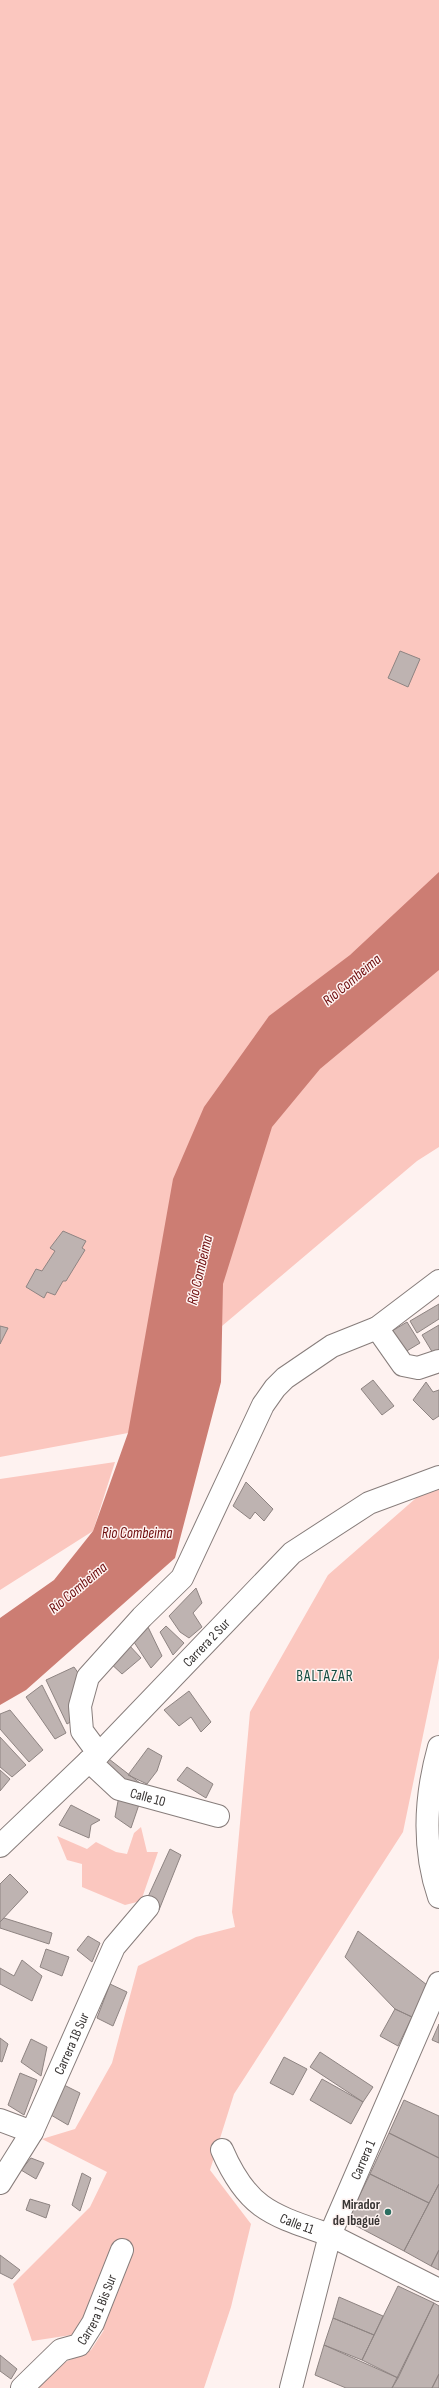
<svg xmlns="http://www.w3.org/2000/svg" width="439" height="2388" viewBox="0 0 439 2388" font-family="'Sofia Sans Condensed',sans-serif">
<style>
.green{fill:#fbc7bf}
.water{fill:#cc7d73}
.building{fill:#beb3b1;stroke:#8e8482}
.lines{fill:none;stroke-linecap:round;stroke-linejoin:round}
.minor-casing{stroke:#877d7b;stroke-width:24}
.major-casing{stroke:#877d7b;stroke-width:24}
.minor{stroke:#fff;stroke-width:22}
.major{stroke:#fff;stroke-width:22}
.poi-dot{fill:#2b6f61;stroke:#fef2f0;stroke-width:1.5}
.labels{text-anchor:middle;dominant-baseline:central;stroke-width:3;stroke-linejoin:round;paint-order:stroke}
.street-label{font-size:14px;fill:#383433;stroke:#fef2f0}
.poi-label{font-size:14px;font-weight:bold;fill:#383433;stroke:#fef2f0;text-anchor:end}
.water-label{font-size:15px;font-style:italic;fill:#6c090a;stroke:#fef2f0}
.neighbourhood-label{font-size:15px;letter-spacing:1px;fill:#144c41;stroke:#fef2f0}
</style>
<rect width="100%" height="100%" fill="#fef2f0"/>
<!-- green -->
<path class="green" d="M0,0H439V1147L417,1161L222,1326L128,1433L0,1457Z
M115,1462L93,1531L0,1590V1479Z
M439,1478V1658L403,1832L234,2094L210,2170L251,2224L231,2307L204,2388H37L59,2365L91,2350L104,2330L32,2341L13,2284L90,2207L107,2172L42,2139L75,2129L112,2063L138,1966L196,1937L235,1927L232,1912L250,1712L328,1575Z
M141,1827L147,1852H158L141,1901L125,1905L82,1887V1864L67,1860L57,1836L87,1849L96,1842L116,1852L127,1854L134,1833Z"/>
<!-- water -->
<path class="water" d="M439,872V970L320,1069L272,1127L223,1284L221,1382L175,1558L26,1690L0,1705V1618L54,1580L93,1531L128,1433L173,1179L204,1107L269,1016L350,955Z"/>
<!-- building -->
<path class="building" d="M400,651L420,659L408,687L388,678Z
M63,1231L86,1241L82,1248L85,1250L66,1281H63L55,1295L47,1292L44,1298L26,1287L36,1269L42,1271L55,1251L50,1248Z
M439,1304V1319L417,1333L410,1321Z
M407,1322L420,1343L405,1352L392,1331Z
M439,1325V1352L434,1355L422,1335Z
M0,1326L8,1328L0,1344Z
M373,1380L394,1406L382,1415L361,1389Z
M426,1382L433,1392L439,1390V1416L433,1420L413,1400Z
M246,1482L273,1509L264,1521L255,1512L250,1519L233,1506Z
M196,1588L202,1603L193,1613L202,1627L189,1638L180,1632L169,1616Z
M166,1626L184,1643L173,1655L160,1632Z
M148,1627L162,1656L151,1668L132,1639Z
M128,1644L141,1658L122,1674L108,1661Z
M74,1667L84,1681L77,1718L67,1724L46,1680Z
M42,1685L66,1733L55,1739L26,1697Z
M189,1691L211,1722L201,1732L191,1717L179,1726L164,1710Z
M10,1710L43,1750L29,1762L0,1729V1714Z
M0,1737L26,1765L12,1777L0,1767Z
M148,1748L162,1756L157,1771L147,1784L128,1775Z
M109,1759L145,1787L131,1828L115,1817L119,1796L96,1773Z
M187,1767L213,1784L206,1798L177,1780Z
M0,1770L10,1779L0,1791Z
M71,1805L100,1820L91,1825L89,1838L59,1825Z
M170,1849L181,1855L159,1910L147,1899Z
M10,1874L28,1892L0,1922V1884Z
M4,1918L52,1933L49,1944L0,1928V1922Z
M358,1931L427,1985L412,2017L395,2009L345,1957Z
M88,1936L100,1943L92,1962L77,1950Z
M46,1949L69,1957L62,1976L40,1967Z
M22,1960L42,1976L32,2001L0,1984V1968L14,1976Z
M110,1984L127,1992L113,2026L97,2018Z
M395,2009L412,2017L398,2046L380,2036Z
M439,2024V2043L432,2040Z
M0,2038L8,2044L2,2062L0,2061Z
M31,2039L47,2047L41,2076L21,2062Z
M320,2052L373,2087L363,2102L310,2067Z
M284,2057L307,2069L293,2095L270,2083Z
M20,2073L37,2080L24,2115L8,2105Z
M322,2079L363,2102L351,2124L310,2100Z
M64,2085L80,2093L68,2125L51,2115Z
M404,2100L439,2116V2158L389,2133Z
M389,2133L439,2158V2184L429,2203L370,2174Z
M31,2158L44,2163L36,2179L21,2170Z
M82,2173L91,2178L80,2211L72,2205Z
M370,2174L429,2203L404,2251L347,2221Z
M439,2184V2250L431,2266L404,2251Z
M30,2199L50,2205L46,2218L26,2210Z
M439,2250V2270L431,2266Z
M0,2255L20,2270L12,2279L0,2273Z
M398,2286L434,2303L398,2378L362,2360Z
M339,2297L383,2316L374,2335L333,2318Z
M434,2303L439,2306V2374L432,2388H392Z
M333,2318L374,2335L362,2360L324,2345Z
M324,2345L398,2378L392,2388H346L315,2375Z
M0,2355L17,2369L11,2379L0,2371Z
M439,2374V2388H432Z"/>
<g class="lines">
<!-- minor casing -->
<g class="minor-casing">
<g id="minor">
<path d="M377,1328L403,1365L418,1368L439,1361"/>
<path d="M439,1747C425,1797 422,1847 439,1897"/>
<path d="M99,1754L82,1731L80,1706L88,1677L142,1617L182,1578L263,1405L275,1388L285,1378L332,1346L377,1328L439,1281"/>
<path id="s1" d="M89,1761L119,1789L218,1816"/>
<path id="s2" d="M0,1846L89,1761L99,1754L292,1553L369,1503L439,1477"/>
<path d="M0,2120L32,2132"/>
<path id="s3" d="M222,2150C248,2210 272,2215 330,2235L439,1983"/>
<path id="s4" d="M0,2183L32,2132L114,1947L148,1907"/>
<path id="s5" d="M22,2388L61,2350L79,2345L93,2323L122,2250"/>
</g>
</g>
<!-- major casing -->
<g class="major-casing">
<path id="major" d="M291,2388L330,2235L439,2290"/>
</g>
<!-- minor -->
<use href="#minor" class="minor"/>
<!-- major -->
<use href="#major" class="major"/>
</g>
<!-- markers -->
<circle class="poi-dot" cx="388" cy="2212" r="4"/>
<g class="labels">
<!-- street labels -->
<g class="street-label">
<text stroke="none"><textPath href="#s2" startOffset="290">Carrera 2 Sur</textPath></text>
<text stroke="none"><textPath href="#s1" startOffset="71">Calle 10</textPath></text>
<text stroke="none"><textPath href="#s4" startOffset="157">Carrera 1B Sur</textPath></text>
<text stroke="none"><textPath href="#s3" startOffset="226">Carrera 1</textPath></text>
<text stroke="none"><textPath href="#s3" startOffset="109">Calle 11</textPath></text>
<text stroke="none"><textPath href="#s5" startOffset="113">Carrera 1 Bis Sur</textPath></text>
</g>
<!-- poi labels -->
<g class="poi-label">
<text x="380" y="2204">Mirador<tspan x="380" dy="16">de Ibagué</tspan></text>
</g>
<!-- water labels -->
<g class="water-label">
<text transform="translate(352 980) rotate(-40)">Río Combeima</text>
<text transform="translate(200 1270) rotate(-77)">Río Combeima</text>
<text x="137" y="1533">Rio Combeima</text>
<text transform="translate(78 1588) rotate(-40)">Río Combeima</text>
</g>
<!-- neighbourhood labels -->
<g class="neighbourhood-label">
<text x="325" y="1676">BALTAZAR</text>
</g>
</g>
</svg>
